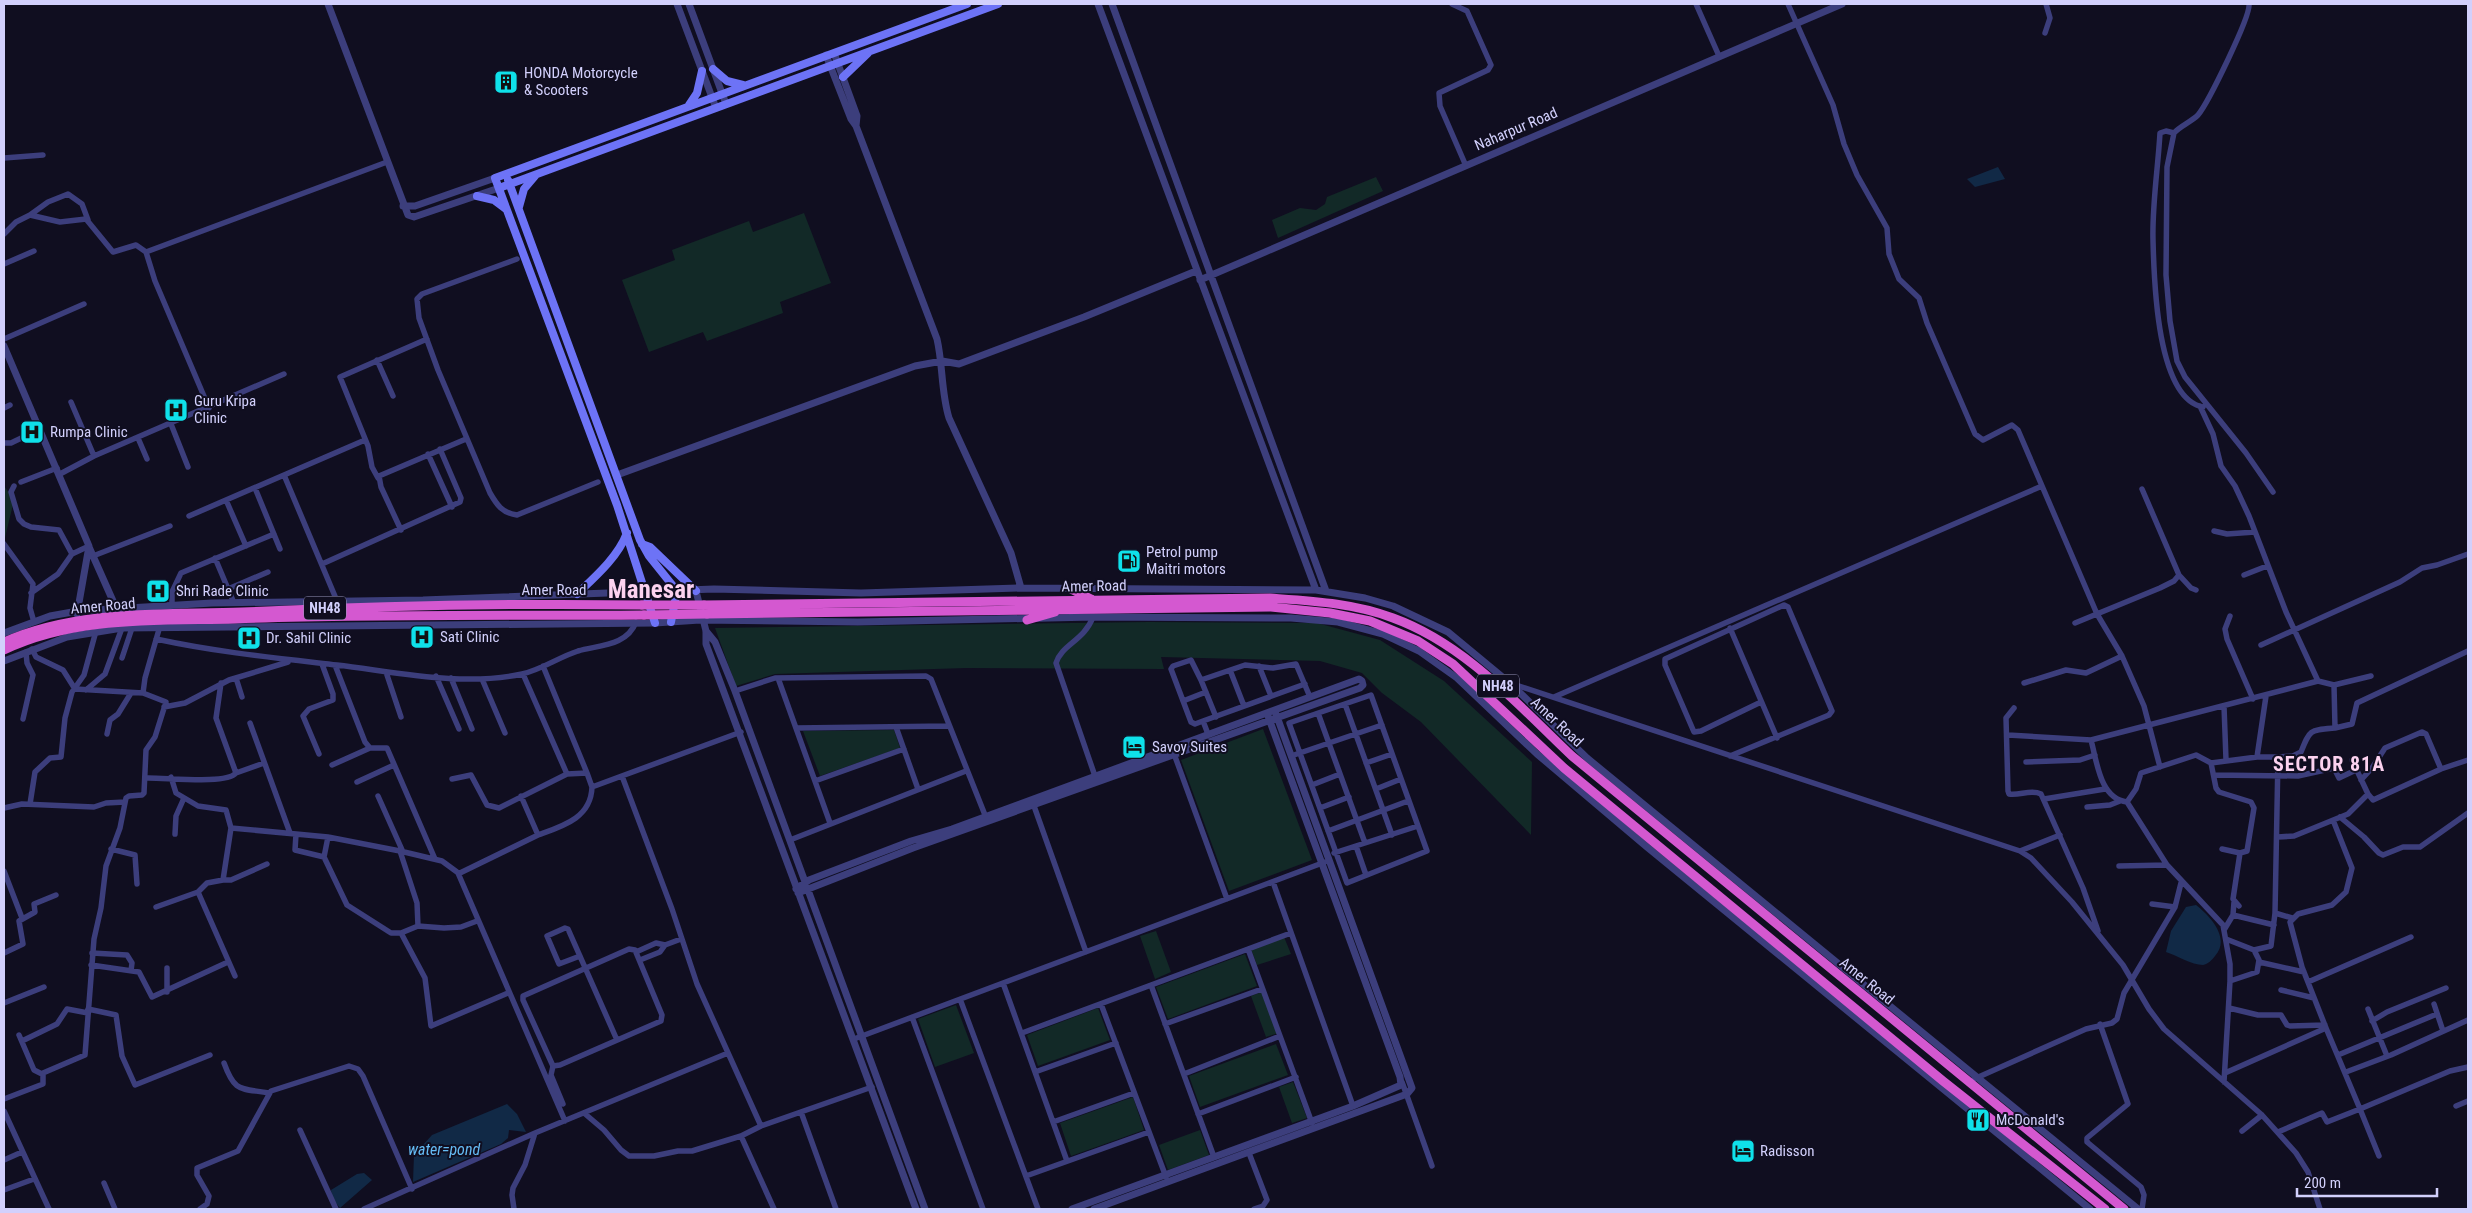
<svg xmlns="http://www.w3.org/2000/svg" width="2472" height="1213" viewBox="0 0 2472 1213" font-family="'Roboto Condensed',sans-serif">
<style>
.green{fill:#122927}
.water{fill:#112946}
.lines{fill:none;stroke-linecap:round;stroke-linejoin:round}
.minor{stroke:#3c3e7c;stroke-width:5.5}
.tertiary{stroke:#3c3e7c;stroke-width:7}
.secondary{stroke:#6d73f6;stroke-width:8}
.trunk{stroke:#d458d0;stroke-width:9}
.trunk-bridge{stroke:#d458d0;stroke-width:9}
.labels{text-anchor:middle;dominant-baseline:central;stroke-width:4;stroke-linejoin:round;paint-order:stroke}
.shield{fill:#100e20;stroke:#9896ba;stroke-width:1}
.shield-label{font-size:14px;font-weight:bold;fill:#d2d0fc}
.poi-label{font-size:15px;fill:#d2d0fc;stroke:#100e20;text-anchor:start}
.street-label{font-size:15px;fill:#d2d0fc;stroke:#100e20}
.water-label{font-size:16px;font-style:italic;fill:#65bcf5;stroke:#100e20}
.district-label{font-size:20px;font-weight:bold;letter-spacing:1px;fill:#fcd2ef;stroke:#100e20}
.town-label{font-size:25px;font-weight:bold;fill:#fcd2ef;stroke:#100e20}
</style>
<rect width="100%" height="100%" fill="#100e20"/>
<!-- green -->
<path class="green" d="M1376,177L1383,191L1278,238L1272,220L1300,208L1316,210L1325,204L1327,197Z
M804,213L831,283L780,302L783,313L707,341L703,332L649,352L622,280L675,260L672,250L749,221L753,232Z
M4,486L14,500L4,542Z
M1149,622L1317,623L1380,640L1444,681L1532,762L1531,835L1421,722L1382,693L1362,673L1320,661L1161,657L1164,669L966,668L775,674L736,686L715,628Z
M1263,729L1312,860L1229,891L1181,760Z
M894,730L900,748L820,776L803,731Z
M1156,931L1171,972L1155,979L1140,936Z
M1284,937L1291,954L1257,965L1251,949Z
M1245,954L1257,986L1168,1019L1156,987Z
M1262,992L1278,1033L1266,1037L1251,996Z
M956,1005L974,1053L935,1067L918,1019Z
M1098,1008L1110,1040L1038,1066L1027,1035Z
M1276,1044L1288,1075L1200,1107L1189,1076Z
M1293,1082L1307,1118L1292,1123L1279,1087Z
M1133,1097L1144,1130L1071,1156L1060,1123Z
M1200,1130L1209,1155L1168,1170L1159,1145Z"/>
<!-- water -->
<path class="water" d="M1998,167L2005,179L1975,187L1967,179Z
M2196,905C2210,916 2231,938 2215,956C2212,960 2208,964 2203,965C2192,965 2176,955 2166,952L2171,931L2186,907Z
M507,1104L517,1114L526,1132L509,1130L508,1138L501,1144L413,1182L414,1155L432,1135Z
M364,1173L372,1180L340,1208L332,1198L331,1190L357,1174Z"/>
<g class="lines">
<!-- minor -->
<path class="minor" d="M1452,4L1467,11L1491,65L1488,70L1439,93L1440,106L1466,166
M1696,4L1719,56
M1788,4L1833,105L1844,144L1857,175L1887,228L1889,254L1899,279L1919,298L1927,323L1975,434L1983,440L2012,425L2018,430L2097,614L2122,656L2144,706L2160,767
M2249,4C2251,16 2208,103 2198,115C2191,122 2180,126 2174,133L2167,167L2166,275L2170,321L2177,361L2185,377L2246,453L2273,492
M2045,33L2050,18L2046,4
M2174,133L2166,131L2160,133C2158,168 2152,205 2153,240C2154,277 2156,398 2203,407
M4,158L43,155
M30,215L48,202L68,194L82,204L88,220
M4,234L16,222L30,215L60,222L86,219L113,252L136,245L146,252
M517,259L422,294L417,299L419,318L438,370L490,493C497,505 502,513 517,515L598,482
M4,264L34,251
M4,339L84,304
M377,360L393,396
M71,402L94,456
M2200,406L2213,434L2221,466L2235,486L2249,516L2286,612L2318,681L2334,685
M4,408L10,405
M209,408L155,281L146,252L387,162
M171,424L188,467
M138,438L147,459
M4,443H11L40,429
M428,454L452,507
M60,474L94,456L284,374
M284,475L337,601
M378,478L372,467L368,446L340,377L427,339
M21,482L57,468
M14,486L11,492L19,519L24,524L31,527L59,530L72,554
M255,488L280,549
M2142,489L2179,575
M226,500L246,546
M189,516L365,440
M401,530L381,487L379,476L466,439
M2214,531L2227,534L2255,532
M4,544L33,584L30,608L34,622
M93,556L170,526
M215,558L234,603
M322,564L460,502L461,498L440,449
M2244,575L2267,566
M228,589L268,572
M31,593L58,574L72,554L89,546
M172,605V592L181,573L274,534
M2230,616L2225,629L2227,639L2253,699
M1093,617C1084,641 1062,644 1056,663L1096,779
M2075,623L2160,588L2174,581L2179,575L2191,588L2196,590
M1730,628L1777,738
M156,639C216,652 276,658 337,665C396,672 463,687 522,674C541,670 559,657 578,651C599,645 627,646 636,622
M2261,645L2400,582L2422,568L2437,565L2468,554
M32,649L36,657L63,670L75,689
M122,658L132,628
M335,665L365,742L370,748H387L435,859
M543,666L587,773L567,774
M1259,666L1271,696
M1230,670L1244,706
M386,672L401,717
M436,676L459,729
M236,678L242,697
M451,678L472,729
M778,678L830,823
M482,679L505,733
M1201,680L1216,717
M221,683L216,718L236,773L264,763
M2024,683L2066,670L2086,673L2122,656
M86,690L105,674L122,628
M735,691L775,678L926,676L931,679L985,815
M1504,691L1512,685H1516L2020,851L2031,858L2072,902L2123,965L2149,1009L2164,1029L2262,1115L2296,1153L2308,1172L2320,1209
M143,693L145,678L160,626
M1371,695L1427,851L1347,883L1289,723Z
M1554,697L2042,486
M1183,701L1206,692
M1345,704L1392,835
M2224,706L2226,760
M164,707L185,703L229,680L288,662
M2014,708L2006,718L2008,791L2009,794C2019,796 2031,789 2041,794L2083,888L2098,931
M1318,713L1365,843
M23,719L33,675L27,663L26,652
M1203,721L1305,684
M250,723L290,833
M896,727L918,789
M796,728L948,726
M2335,728L2352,724L2357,703L2468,651
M107,734L110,720L118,714L131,693
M1208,734L1203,721L1195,724L1191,722L1171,669L1173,666L1191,660L1201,680L1245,665L1273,668L1296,664L1310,697
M2008,735L2091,740C2097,762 2100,799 2127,802L2167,865L2223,925L2230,964V981L2224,1082
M2091,740L2318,681
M1173,751L1227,899
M319,754L303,716L309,709L333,700V694L322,664
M1291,756L1382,725
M1730,756L1829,715L1832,711L1788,607L1784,605L1665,659V665L1694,732L1701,731L1761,702
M2257,757H2278
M2352,760L2368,794L2373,800L2441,769L2468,760
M2026,762L2080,760L2095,755
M1366,763L1392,754
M332,765L370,748
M587,773L592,787
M2214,775L2298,776L2334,768L2339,778L2356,770
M622,776L672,909L697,984L761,1126
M171,777L176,793L198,806L226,810L231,828
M145,778C163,777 226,785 236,773
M452,779L471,775L487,805L499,808L567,774L523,674
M2361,780L2372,768L2385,748L2422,732L2426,734L2441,769
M815,781L904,749
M357,782L394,765
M1312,785L1340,774
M1376,789L1401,779
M378,796L403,852
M2044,799L2105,789
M2127,802L2136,789L2141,773L2196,755L2211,763
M30,804L35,772L50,758L61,757L65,718L72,692L84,675L96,631
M1034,806L1086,952
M2087,807L2110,805L2120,801
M4,808L22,804L94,807L106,803L125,802
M1320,808L1349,797
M2340,817L2364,837L2379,853L2383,855L2403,847H2420L2468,813
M1328,831L1408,801
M175,834L176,816L184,798
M296,834L295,850L324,857L347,905L391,933H401L425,978L431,1026L508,993
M538,835C563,826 591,818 592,787L741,732
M2278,837L2294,836L2348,814L2368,794
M790,840L966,771
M1356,846L1366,875
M111,849L135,855L137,884
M2222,849L2240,853
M400,851L417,903L418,926
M2020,851L2060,835
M1334,853L1418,826
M324,857L328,837
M2119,866L2167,865
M4,871L22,918
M458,873L565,1121
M223,880H231L267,864
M1273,882L1353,1106
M198,892L235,976
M2152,904L2175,907
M2239,906L2233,899L2240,853L2247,851L2254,808L2251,802L2219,792L2216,788L2211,763L2257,757L2266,696
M156,907L198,892L207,883L223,880L231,828L328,837L400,851L442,861L457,872L460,873L538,835L521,796
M2233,915L2274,925
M2292,918L2275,913L2278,757L2293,756L2301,752C2310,729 2310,730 2335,728L2334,685L2371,676
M2224,930L2233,915L2234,902
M401,933L418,926L444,928L461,927L477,921
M2226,939L2254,950L2271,946L2275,913
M629,949L635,950L662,1015L661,1021L560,1065L553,1066L523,1000V996Z
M1248,949L1312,1123
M636,952L656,943L665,945L681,939
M4,953L23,944L19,921L35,912L34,904L56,895
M92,953L127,955L132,963L131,971
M580,956L559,964L547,936L565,928L568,929L617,1040
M640,960L660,952L665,945
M2259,962L2304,972
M91,965L139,972L152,997L228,962
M2230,981L2257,972L2259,960L2254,950
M2308,982L2411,937
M1003,983L1067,1161
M1151,985L1214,1157
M2281,990L2314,998
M167,992V968
M960,999L1038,1209
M4,1003L44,987
M1101,1004L1166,1177
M2434,1004L2443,1031
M2229,1008L2258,1015H2281L2287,1025L2290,1026L2325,1025
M88,1009L116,1015L122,1056L135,1085L210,1055
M2368,1009L2387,1056
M912,1017L983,1209
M2372,1021L2387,1012L2446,988
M1165,1024L1262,989
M2100,1024L2128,1104L2087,1138V1142L2141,1187L2144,1195L2142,1209
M2326,1028L2360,1109L2450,1071L2468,1067
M1022,1033L1291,933
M19,1035L34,1070L42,1074
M854,1039L1325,862
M22,1041L57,1024L67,1009L88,1013
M2338,1055L2437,1014
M224,1063C235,1093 240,1088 269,1093
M553,1066L551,1075L563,1104
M1035,1072L1116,1043
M2346,1072L2391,1055L2468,1020
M2225,1073L2326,1028L2302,967L2290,922L2298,914L2332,905L2346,892L2352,868L2333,820
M1184,1074L1280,1036
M1974,1079L2086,1029L2112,1023L2117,1019L2124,993L2175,907L2181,883
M1402,1082L1432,1166
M4,1099L43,1084V1073L85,1055L94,939L101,908L106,866L120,828L126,798L129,796L142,795L144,793L146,750L155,737L166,702L143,693L75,689
M2456,1106L2468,1101
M4,1111L49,1209
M801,1112L836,1209
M584,1113L604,1130L621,1150L629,1156H654L678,1151H692L741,1136
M1198,1114L1296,1077
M1053,1122L1134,1093
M300,1130L336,1209
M2242,1131L2262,1115
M2278,1132L2322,1113L2327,1122L2360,1109L2379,1156
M1249,1153L1267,1200L1263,1206L1254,1209
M4,1160L22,1152
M1026,1176L1149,1132
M104,1183L115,1209
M4,1190L34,1179
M200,1209L207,1204L209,1196L197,1175V1168L238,1151L271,1091L349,1066L358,1069L363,1076L412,1189
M364,1209L535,1133L728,1053
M514,1209L512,1195L513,1188L525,1165L535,1133
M774,1209L741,1136L761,1126L872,1087"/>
<!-- tertiary -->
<path class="tertiary" d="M328,4L408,215L414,217L499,188
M677,4L716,108
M689,4L726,104
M1098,4L1316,590
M1112,4L1326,591
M834,53L857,116L856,126L937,339C943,365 941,392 949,418L1011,553L1021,588
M826,55L851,119L856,126
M403,206H415L495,178
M1200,280L1842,4
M4,346L89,546L77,614
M617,475L915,366L942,361L959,364L1084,317L1196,271
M89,547L117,610
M696,591L706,631V644L916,1209
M706,631L715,642L735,691L925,1209
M4,633L50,616L78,611L212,603L423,600L714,589L861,593L1021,588L1316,590L1365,598L1393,606L1448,632L1512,685L1587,758L2138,1209
M4,661L67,637L122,628L655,623L700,620L858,622L1093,617L1291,618L1338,622L1383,634L1419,651L1457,678L1537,754L1647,847L2090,1209
M796,889L809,880L911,841L952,829L1359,679L1362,681L1363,685L1360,688L913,848L798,893
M1072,1209L1353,1106L1401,1085L1400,1077L1268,716
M1094,1209L1407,1094L1412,1088L1276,714"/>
<!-- secondary -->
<path class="secondary" d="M713,69L727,81L743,85
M843,77L868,53
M689,105L697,93L702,71
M508,180L640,540L649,556L677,591L671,622
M499,188L998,4
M477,196L494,200L506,209
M519,207L524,189L535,176
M642,544L650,547L696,591
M577,594C595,577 618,557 627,533
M655,623L617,505L495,178L967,4"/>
<!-- trunk -->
<path class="trunk" d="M1071,589L1091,599
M704,605L1270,598C1312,601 1354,603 1393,618C1465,644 1518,705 1572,756L2124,1209
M707,614L1271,607L1330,613L1370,621L1418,641L1453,664L1564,768L1943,1081L2105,1209
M1027,620L1055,612
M4,642C78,609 163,615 242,612C375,606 508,603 642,605
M4,650C75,616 157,621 235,619C371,614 508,616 644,615"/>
<!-- trunk-bridge -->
<path class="trunk-bridge" d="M642,605H704
M644,615L707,614"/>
</g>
<!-- icons -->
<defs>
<g id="building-square" transform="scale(1.25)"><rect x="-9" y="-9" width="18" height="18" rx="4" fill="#0fe1ea" stroke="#100e20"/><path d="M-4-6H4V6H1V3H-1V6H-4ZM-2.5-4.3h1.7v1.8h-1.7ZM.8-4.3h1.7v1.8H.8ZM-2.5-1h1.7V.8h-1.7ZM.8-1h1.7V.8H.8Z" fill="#111"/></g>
<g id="hospital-square" transform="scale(1.25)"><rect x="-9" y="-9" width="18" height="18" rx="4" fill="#0fe1ea" stroke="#100e20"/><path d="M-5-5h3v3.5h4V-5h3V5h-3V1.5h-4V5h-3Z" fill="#111"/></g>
<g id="fuel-square" transform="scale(1.25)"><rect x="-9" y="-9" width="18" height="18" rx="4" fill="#0fe1ea" stroke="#100e20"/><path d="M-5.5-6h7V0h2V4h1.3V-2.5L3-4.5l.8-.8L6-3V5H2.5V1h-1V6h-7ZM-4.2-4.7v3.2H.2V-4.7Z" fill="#111"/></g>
<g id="hotel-square" transform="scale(1.25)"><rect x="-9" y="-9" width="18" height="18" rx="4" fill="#0fe1ea" stroke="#100e20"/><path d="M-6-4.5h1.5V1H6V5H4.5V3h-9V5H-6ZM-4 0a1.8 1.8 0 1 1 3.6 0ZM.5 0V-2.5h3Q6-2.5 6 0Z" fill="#111"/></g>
<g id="restaurant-square" transform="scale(1.25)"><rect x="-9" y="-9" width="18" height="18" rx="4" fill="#0fe1ea" stroke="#100e20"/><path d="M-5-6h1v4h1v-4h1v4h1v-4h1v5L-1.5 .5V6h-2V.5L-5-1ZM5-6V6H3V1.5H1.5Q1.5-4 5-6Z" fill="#111"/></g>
</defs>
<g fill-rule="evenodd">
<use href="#building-square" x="506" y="82"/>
<use href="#hospital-square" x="176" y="410"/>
<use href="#hospital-square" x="32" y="432"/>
<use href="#fuel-square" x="1129" y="561"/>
<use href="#hospital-square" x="158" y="591"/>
<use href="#hospital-square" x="422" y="637"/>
<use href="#hospital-square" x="249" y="638"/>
<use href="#hotel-square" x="1134" y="747"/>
<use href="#restaurant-square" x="1978" y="1120"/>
<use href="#hotel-square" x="1743" y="1151"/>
</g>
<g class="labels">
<!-- shield labels -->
<g class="shield">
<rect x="304" y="596.5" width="42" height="23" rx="4"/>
<rect x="1477" y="674.5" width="42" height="23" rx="4"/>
</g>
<g class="shield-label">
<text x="325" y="608">NH48</text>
<text x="1498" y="686">NH48</text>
</g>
<!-- poi labels -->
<g class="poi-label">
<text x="524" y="73">HONDA Motorcycle<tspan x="524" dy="17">&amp; Scooters</tspan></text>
<text x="194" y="401">Guru Kripa<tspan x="194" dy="17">Clinic</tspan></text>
<text x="50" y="432">Rumpa Clinic</text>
<text x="1146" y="552">Petrol pump<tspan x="1146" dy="17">Maitri motors</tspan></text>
<text x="176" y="591">Shri Rade Clinic</text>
<text x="440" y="637">Sati Clinic</text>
<text x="266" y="638">Dr. Sahil Clinic</text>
<text x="1152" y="747">Savoy Suites</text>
<text x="1996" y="1120">McDonald's</text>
<text x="1760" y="1151">Radisson</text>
</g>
<!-- street labels -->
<g class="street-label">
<text transform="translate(1516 129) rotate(-23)">Naharpur Road</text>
<text transform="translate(1094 586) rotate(-1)">Amer Road</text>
<text x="554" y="590">Amer Road</text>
<text transform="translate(103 606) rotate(-5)">Amer Road</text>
<text transform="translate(1557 722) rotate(43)">Amer Road</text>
<text transform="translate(1867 981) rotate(39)">Amer Road</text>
</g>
<!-- water labels -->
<g class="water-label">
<text x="444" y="1149">water=pond</text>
</g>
<!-- district labels -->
<g class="district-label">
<text x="2329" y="764">SECTOR 81A</text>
</g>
<!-- town labels -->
<g class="town-label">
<text x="651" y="589">Manesar</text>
</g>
</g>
<!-- border -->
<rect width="2472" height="1213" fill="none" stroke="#d2d0fc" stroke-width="10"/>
<!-- scale -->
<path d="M2297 1188v8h140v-8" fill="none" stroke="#d2d0fc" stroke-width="2.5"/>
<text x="2304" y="1188" font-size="15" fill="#d2d0fc" stroke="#100e20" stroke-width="4" paint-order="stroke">200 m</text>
</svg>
